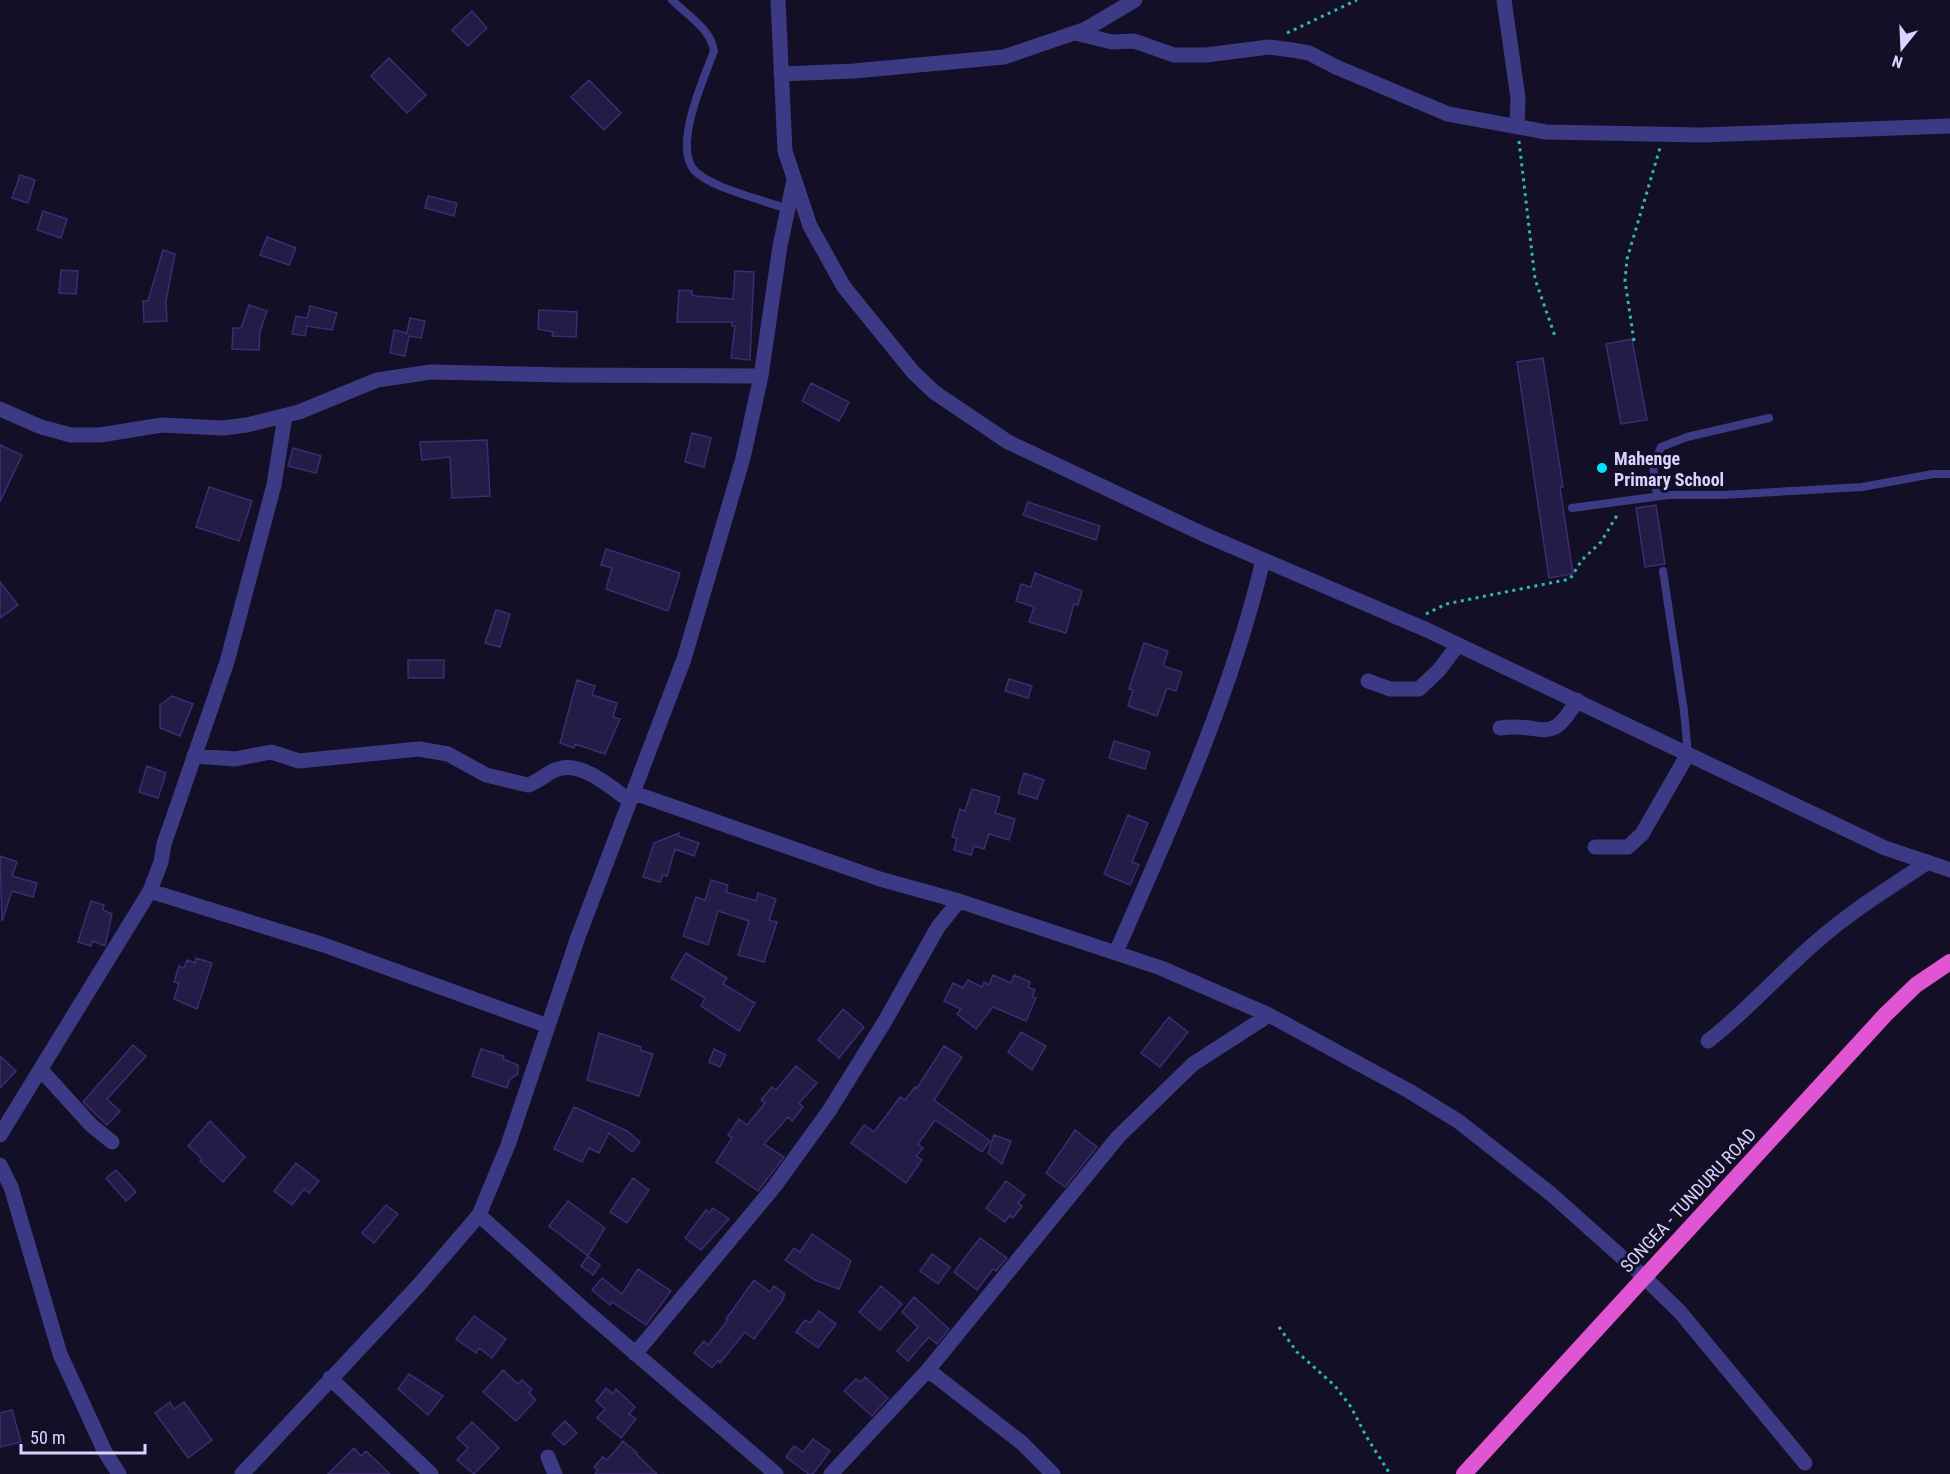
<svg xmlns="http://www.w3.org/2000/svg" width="1950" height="1474" viewBox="0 0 1950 1474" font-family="'Roboto Condensed',sans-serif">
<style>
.building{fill:#241b47;stroke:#3b2d73;stroke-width:1.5}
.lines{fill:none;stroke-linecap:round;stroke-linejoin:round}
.path{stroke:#2fb8b0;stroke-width:3;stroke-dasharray:3 4.5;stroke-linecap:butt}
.service{stroke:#3d3a85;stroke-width:8}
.minor{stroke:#3d3a85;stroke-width:15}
.tertiary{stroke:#3d3a85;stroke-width:15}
.trunk{stroke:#e055d1;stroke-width:16}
.poi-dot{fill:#00e5ff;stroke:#130f26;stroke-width:2}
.labels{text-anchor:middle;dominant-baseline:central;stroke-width:6;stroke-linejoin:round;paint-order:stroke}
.poi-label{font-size:18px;font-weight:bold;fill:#d9d4ff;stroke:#130f26;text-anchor:start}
.street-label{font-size:18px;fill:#d9d4ff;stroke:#130f26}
</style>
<rect width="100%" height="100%" fill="#130f26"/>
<!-- building -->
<path class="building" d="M472,11L487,28L468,46L452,30Z
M389,58L426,95L407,113L371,76Z
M589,80L621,113L604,130L571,97Z
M20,175L35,180L28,203L12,198Z
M428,196L457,203L454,216L425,208Z
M43,211L67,219L61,238L37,230Z
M267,237L296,248L289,265L260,255Z
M163,250L175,254L166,301L167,321L144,322L143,301H148Z
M61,270L78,271L76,294L59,293Z
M735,271L754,272L750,360L731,358L735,326H732V322H677L679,290L692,291V295L695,296L733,299Z
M249,305L267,311L260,332L259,350L232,349L233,328H241Z
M310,306L337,313L332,330L307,326L305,336L292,334L296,316L307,318Z
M539,310L577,312L576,337L552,336L553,332L538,329Z
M410,318L425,321L421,338L409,336L405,356L390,353L394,330L407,333Z
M1632,339L1647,420L1621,424L1606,344Z
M1543,358L1563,487H1560L1573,574L1549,578L1517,362Z
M811,383L849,402L839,421L802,401Z
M692,433L711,438L704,467L685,462Z
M487,440L490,496L452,498L450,457L422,460L420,442Z
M0,445L22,455L0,502Z
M293,448L321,456L316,473L288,466Z
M209,487L252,501L239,541L196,527Z
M1028,502L1100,526L1096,540L1023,515Z
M1656,505L1665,564L1645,567L1636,508Z
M606,549L680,573L668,611L606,589L612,568L601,565Z
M1035,573L1082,591L1078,605L1074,604L1066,633L1029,622L1034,607L1016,601L1021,584L1031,587Z
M0,582L18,605L0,618Z
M496,610L510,614L500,647L485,643Z
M1144,643L1168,651L1163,666L1182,672L1176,691L1167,688L1157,716L1128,706L1133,690L1129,689Z
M408,660H444V678H408Z
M1009,679L1032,686L1028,698L1005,691Z
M577,680L595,686L592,695L617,703L613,717L620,719L605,754L575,744L574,748L560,743Z
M172,696L193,704L180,736L160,728V705Z
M1114,741L1150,752L1145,769L1109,758Z
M147,766L166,773L158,798L139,792Z
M1024,773L1044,780L1037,799L1018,793Z
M972,789L1000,797L995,813L1015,819L1009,840L989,834L984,849L974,846L971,855L954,850L957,838L952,837L960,809L965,811Z
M1128,815L1148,823L1132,862L1139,865L1130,885L1104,874Z
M679,833L678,836L699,843L694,856L675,849L667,876L663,875L660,882L643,877L654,843Z
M0,856L17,862L12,876L37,883L33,897L12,891L2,921Z
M711,880L728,885L726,892L756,901L758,893L776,899L769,920L777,922L764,962L738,955L749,921L718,911L708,945L683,936L696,897L705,900Z
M91,901L104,905L103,910L112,914L105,946L93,941L91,946L78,942Z
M686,953L727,978L723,984L755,1003L739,1031L701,1006L705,998L671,978Z
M196,958L212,963L197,1009L174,999L179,983L174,982L179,966L184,968L187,960L195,963Z
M993,975L1011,983L1014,975L1030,982L1028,987L1035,990L1032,997L1036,998L1026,1021L993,1007L976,1029L957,1014L961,1009L944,1001L953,983L963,988L968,980L982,987L984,982L989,985Z
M843,1009L864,1027L839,1058L818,1040Z
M1169,1017L1188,1032L1160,1067L1141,1053Z
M1021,1032L1046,1046L1032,1070L1008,1052Z
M599,1033L641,1047L640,1050L653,1054L639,1096L587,1080Z
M133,1045L146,1056L107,1099L120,1111L107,1125L83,1102Z
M944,1046L962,1057L934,1100L990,1141L982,1152L935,1120L918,1144L923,1148L916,1156L922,1160L906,1183L851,1143L864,1125L874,1132L900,1097L905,1100L915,1087L917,1088Z
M481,1049L504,1056L503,1059L518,1065V1074L510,1079L507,1088L472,1076Z
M714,1049L726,1055L720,1067L709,1062Z
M0,1056L16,1071L0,1088Z
M796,1066L817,1083L799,1103L803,1107L792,1121L788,1117L764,1144L784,1157L758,1191L716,1162L732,1138L728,1135L739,1119L747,1125L765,1103L761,1100L772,1087L776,1090Z
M574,1107L627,1131L640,1142L632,1152L609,1133L599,1153L589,1148L582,1162L554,1149Z
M210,1121L245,1157L223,1182L200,1161L202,1159L188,1146Z
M1075,1130L1097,1147L1065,1187L1046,1173Z
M994,1135L1011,1141L1002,1164L988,1153Z
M296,1163L319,1181L309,1193L304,1189L292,1205L274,1191Z
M116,1170L136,1192L126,1201L106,1178Z
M633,1178L649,1190L627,1223L610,1212Z
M1006,1181L1025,1195L1018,1203L1022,1206L1013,1218L1010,1215L1005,1222L986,1208Z
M568,1201L605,1228L588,1256L549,1226Z
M386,1205L398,1214L374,1243L362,1233Z
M713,1208L729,1219L701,1250L685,1238L706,1210L709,1213Z
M812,1234L851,1261L839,1289L815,1280L785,1260L794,1248L800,1252Z
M980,1238L1007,1258L996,1271L993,1269L977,1290L954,1272Z
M932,1254L950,1267L938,1284L920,1271Z
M588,1256L600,1265L593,1275L581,1266Z
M638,1269L671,1291L646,1325L612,1302L610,1305L592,1290L602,1278L622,1294Z
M754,1280L770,1292L774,1286L785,1294L782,1301L754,1339L745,1332L720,1363L718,1360L712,1368L694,1353L704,1341L708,1345L728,1320L726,1319Z
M881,1286L902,1304L880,1330L859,1312Z
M914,1297L949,1329L937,1344L929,1337L908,1361L897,1351L918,1327L902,1312Z
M819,1311L836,1324L818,1348L796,1332L805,1320L810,1323Z
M474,1316L506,1339L492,1358L479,1348L476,1353L456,1339Z
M503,1370L518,1384L522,1380L532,1389L529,1393L536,1400L516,1421L483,1392Z
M409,1374L443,1396L428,1415L398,1389Z
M865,1377L888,1398L872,1416L844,1391L856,1379L861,1382Z
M606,1388L613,1394L616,1389L635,1407L629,1414L636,1419L621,1438L597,1418L605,1409L596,1401Z
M170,1402L174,1409L184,1402L212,1440L188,1458L155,1413Z
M12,1410L21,1442L0,1447V1413Z
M565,1421L577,1433L564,1445L552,1434Z
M472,1422L499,1448L474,1474L457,1460L468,1448L457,1438Z
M813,1439L830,1451L813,1474H809L786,1457L794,1446L803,1452Z
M623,1441L637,1453L636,1454L657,1474H595L598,1470L594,1467L603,1457L607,1460Z
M354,1448L361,1456L366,1451L390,1474H328Z"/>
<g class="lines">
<!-- path -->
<path class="path" d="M1287,33L1357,0
M1519,141L1535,279L1556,339
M1634,341L1625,281L1627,259L1660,148
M1426,614L1446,604L1570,579L1582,560L1601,542L1619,512
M1279,1327L1297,1352L1335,1386L1351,1407L1366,1436L1390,1474"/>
<!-- service -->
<path class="service" d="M672,0C687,15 711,29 714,51C704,78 673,145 694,170C710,188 764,200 787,209
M1657,496L1653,466L1661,447L1687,437L1769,418
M1572,508L1668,495H1723L1862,487L1933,474H1950
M1663,571L1684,711L1688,754"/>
<!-- minor -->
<path class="minor" d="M1504,0L1518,98L1517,127
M1075,33L1112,42L1134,41L1174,55H1206L1269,47L1292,50L1309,53L1336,67L1448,114L1546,132L1701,135L1950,126
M781,74L854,71L1004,57L1086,29L1135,0
M0,409L41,427L71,435H100L162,425L223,428L247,425L299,412L377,380L431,372L564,375L761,376
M1368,681L1390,689H1419L1439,670L1458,645
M1500,728C1544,721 1549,749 1577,700
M194,756L235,759L271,752L299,761L419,749L448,754L486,775L528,785C539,782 547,772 558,769C582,761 612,788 630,801
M634,793L880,879L959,901L1161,968L1269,1015L1409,1091L1458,1121L1551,1194L1643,1276L1680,1312L1805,1463
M1595,847H1628L1642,834L1688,754
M150,891L324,945L548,1026
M1116,952C1172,825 1231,696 1263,560
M1708,1041C1747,1011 1779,974 1816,942C1851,911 1889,888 1928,862
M42,1071L91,1125L112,1142
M0,1135L150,891L161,862L164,844L227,662L274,485L285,416
M0,1165L11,1187L60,1354L105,1452L119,1474
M479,1215L586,1311L776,1474
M635,1354L774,1187L829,1111L885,1021L938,927L959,901
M928,1370L1022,1443L1053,1474
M330,1378L431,1474
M548,1457L555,1474
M242,1474L418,1286L479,1215L508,1145L578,937L684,659L743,458L761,376L780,246L794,180
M831,1474L928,1370L1118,1137L1193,1064L1269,1015"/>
<!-- tertiary -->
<path class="tertiary" d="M778,0L785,151L810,226L844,287L913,372L934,392L1008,442L1203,534L1427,630L1885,848L1950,870"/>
<!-- trunk -->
<path class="trunk" d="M1464,1474L1885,1015L1916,985L1950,962"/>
</g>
<!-- markers -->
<circle class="poi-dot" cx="1602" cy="468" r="6"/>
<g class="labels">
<!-- poi labels -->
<g class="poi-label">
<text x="1614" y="458">Mahenge<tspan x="1614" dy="21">Primary School</tspan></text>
</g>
<!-- street labels -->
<g class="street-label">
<text transform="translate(1688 1200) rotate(-47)">SONGEA - TUNDURU ROAD</text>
</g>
</g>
<!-- north arrow -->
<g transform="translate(1902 48) rotate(198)" stroke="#130f26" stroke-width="4.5" paint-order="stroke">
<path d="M0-4.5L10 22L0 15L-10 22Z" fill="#d9d4ff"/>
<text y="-9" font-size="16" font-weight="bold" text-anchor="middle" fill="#d9d4ff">N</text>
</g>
<!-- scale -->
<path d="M21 1444v9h124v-9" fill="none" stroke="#d9d4ff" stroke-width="3"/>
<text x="30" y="1444" font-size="18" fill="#d9d4ff" stroke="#130f26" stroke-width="4.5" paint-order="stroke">50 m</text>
</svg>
